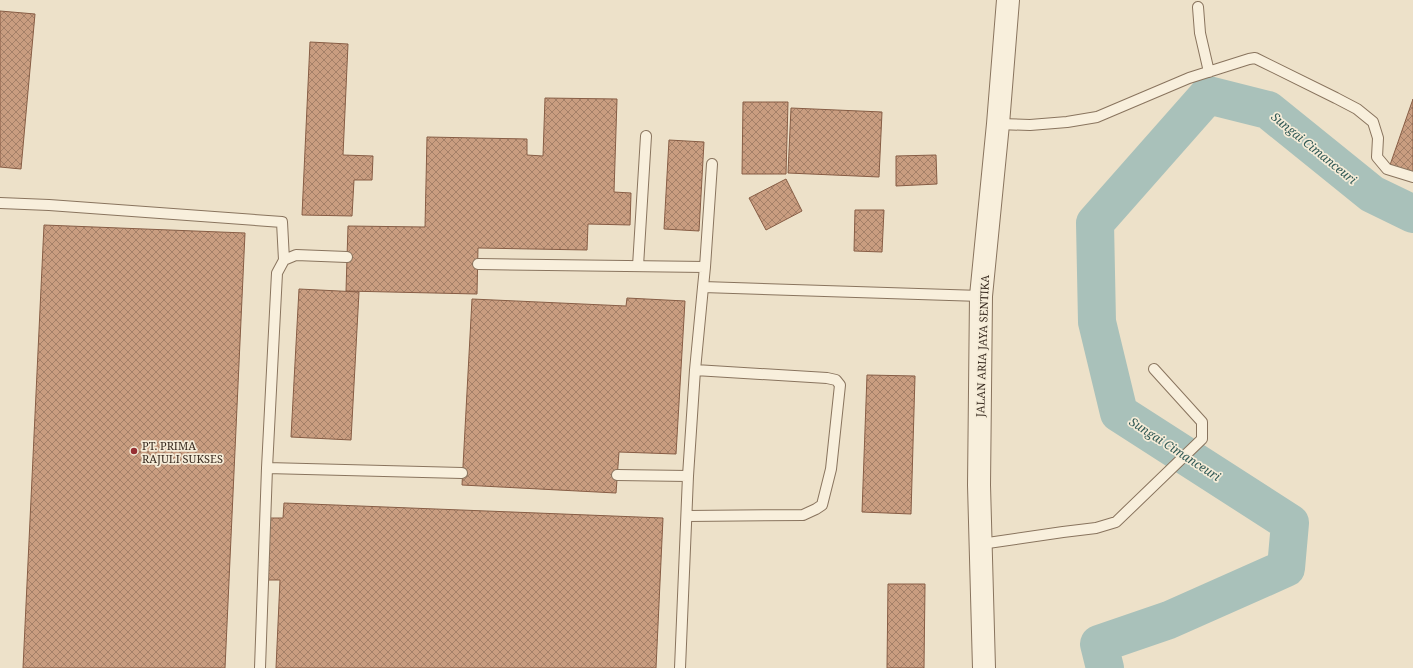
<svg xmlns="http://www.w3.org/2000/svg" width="1413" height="668" viewBox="0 0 1413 668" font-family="'Noto Serif',serif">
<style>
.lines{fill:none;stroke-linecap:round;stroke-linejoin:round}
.river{stroke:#a9c1ba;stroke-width:38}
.building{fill:url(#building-cross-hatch);stroke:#875d45}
.service-casing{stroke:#89745e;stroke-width:12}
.tertiary-casing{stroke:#89745e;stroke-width:24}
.service{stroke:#f8efdc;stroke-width:10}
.tertiary{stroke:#f8efdc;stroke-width:22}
.poi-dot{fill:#953033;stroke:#f5ecd8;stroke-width:1.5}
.labels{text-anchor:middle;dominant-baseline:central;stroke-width:3.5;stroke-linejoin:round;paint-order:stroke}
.street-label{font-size:11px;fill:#3a2c21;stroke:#f5ecd8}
.poi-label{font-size:11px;fill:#3a2c21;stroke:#f5ecd8;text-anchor:start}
.water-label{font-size:12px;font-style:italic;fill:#315955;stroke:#f5ecd8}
</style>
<defs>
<pattern id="building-cross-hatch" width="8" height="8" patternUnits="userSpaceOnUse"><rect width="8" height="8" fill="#c99d80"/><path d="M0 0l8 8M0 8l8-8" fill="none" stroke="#a48068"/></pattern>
</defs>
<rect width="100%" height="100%" fill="#ede1c9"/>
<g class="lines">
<!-- river -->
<path class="river" d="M1105,668L1099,644L1169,620L1286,568L1290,523L1119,413L1097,322L1095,223L1208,95L1268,110L1372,194L1413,214"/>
</g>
<!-- building -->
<path class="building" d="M0,11L35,14L21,169L0,167Z
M310,42L348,44L343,155L373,156L372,180H354L352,216L302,215Z
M545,98L617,99L614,192L631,193L630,225L588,224L587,250L478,248L477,294L346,291L348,226L425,227L427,137L527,139V155L543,156Z
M1413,99V173L1390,165Z
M743,102H788L786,174H742Z
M791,108L882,112L879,177L788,173Z
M669,140L704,142L699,231L664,229Z
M936,155L937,184L896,186V156Z
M786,179L802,211L766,230L749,198Z
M855,210H884L882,252L854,251Z
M44,225L245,233L225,668H23Z
M299,289L359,292L351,440L291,437Z
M627,298L685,301L676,454L619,452L616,493L462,485L472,299L626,306Z
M867,375L915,376L911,514L862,512Z
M284,503L663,518L656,668H276L280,580H266L269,518H283Z
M888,584H925L924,668H887Z"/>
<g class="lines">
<!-- service casing -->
<g class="service-casing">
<path id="service" d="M1198,7L1200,33L1209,72
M998,124L1030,125L1067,122L1097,117L1189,78L1249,59L1255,58L1336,98L1357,109L1373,122L1378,138L1377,157L1387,169L1413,177
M0,203L49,205L282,222L284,260
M478,264L705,267L703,287L981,296
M638,266L646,136
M705,267L712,164
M267,468L462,473
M617,475L688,476
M687,516L803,515L816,509L822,505L831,469L840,385L836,380L827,378L695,370
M981,544L1063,532L1096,528L1116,522L1202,439V422L1154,369
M260,668L267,468L277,273L284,260L296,255L347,257
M680,668L688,476L695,370L703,287"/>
</g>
<!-- tertiary casing -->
<g class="tertiary-casing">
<path id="tertiary" d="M984,668L979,485L981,296L998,124L1008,0"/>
</g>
<!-- service -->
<use href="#service" class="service"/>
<!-- tertiary -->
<use href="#tertiary" class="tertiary"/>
</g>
<!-- markers -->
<circle class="poi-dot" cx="134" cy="451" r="4"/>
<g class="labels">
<!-- street labels -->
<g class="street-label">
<text transform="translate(982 346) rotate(-88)">JALAN ARIA JAYA SENTIKA</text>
</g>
<!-- poi labels -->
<g class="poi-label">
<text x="142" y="445">PT. PRIMA<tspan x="142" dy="13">RAJULI SUKSES</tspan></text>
</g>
<!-- water labels -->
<g class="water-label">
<text transform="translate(1314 148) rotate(39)">Sungai Cimanceuri</text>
<text transform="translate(1175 449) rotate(33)">Sungai Cimanceuri</text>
</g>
</g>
</svg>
